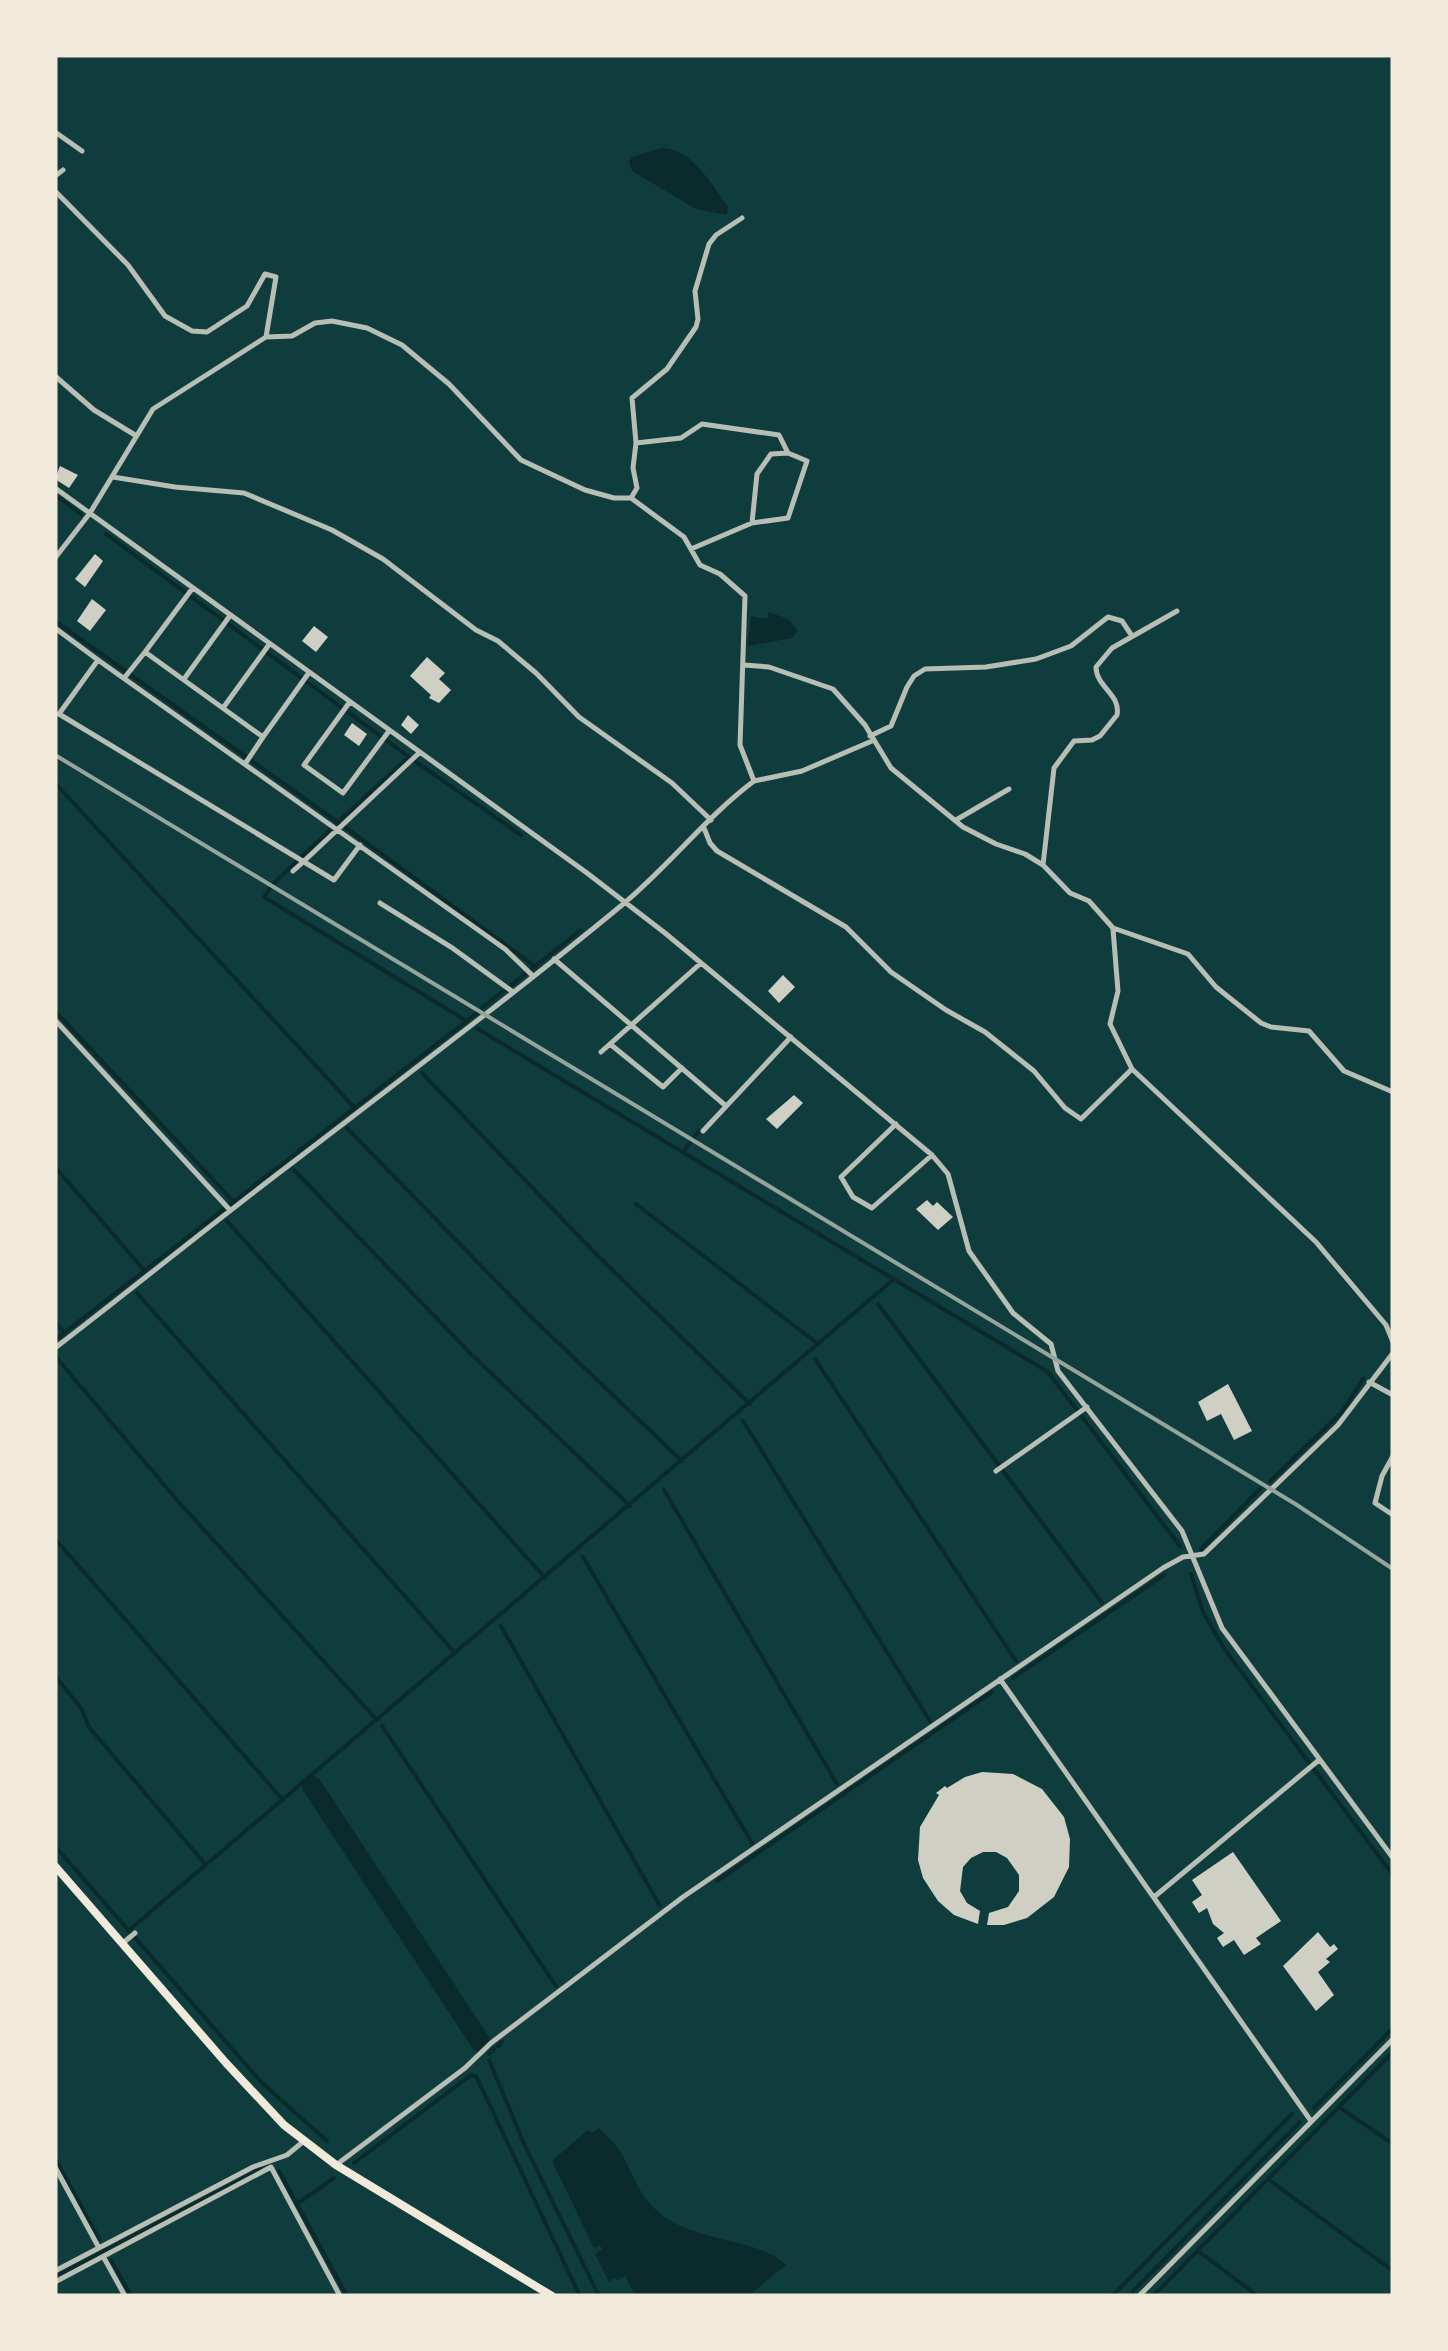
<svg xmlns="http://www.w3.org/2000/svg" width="1448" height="2351" viewBox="0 0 1448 2351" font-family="Ubuntu,sans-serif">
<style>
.water{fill:#0a2a2b}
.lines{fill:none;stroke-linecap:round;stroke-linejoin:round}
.stream{stroke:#0a2a2b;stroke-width:4}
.river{stroke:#0a2a2b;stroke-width:20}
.building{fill:#cfcfc3}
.minor{stroke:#b8beb3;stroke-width:5}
.tertiary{stroke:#b8beb3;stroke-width:5}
.primary{stroke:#f1e9da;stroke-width:8}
.rail{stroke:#97a49c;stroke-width:4}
</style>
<rect width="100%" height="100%" fill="#0f3d3e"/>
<!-- water -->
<path class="water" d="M661,148C692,148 711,184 728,207L727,215L696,209L632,171L629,162L632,157Z
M769,612L788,619L798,631L792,638L748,646L751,616L767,619Z
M599,2128C607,2137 619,2147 624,2158C635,2180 642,2200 663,2216C699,2242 763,2240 786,2265L748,2296H635L625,2276L617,2280L612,2278L610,2284L595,2254L602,2249L600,2245L594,2248L552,2161L588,2130L592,2133Z"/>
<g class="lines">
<!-- stream -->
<path class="stream" d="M55,495L81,514
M106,534L409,757L521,835
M55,621L339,823
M55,783L353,1106
M341,819L409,757
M345,827L536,967
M273,884L335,825
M270,888L264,897L465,1020
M482,1008L581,930
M55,1011L232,1200
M478,1029L1048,1372L1180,1546
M422,1073L595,1253L750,1404
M347,1128L528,1314L682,1461
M684,1151L699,1131
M55,1167L144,1270
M294,1170L470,1353L630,1506
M636,1204L818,1344
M227,1221L545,1578
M137,1293L455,1653
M878,1304L1102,1603
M55,1322L64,1333
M55,1340L477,1013
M55,1356L177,1500L377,1720
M815,1359L1016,1661
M743,1421L930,1721
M1270,1481L1342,1412L1363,1379
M664,1490L837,1784
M55,1539L283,1800
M1201,1549L1260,1489
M583,1557L752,1843
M1191,1574L1203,1612L1225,1650L1393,1875
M501,1626L660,1906
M55,1676L81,1708L89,1727L206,1865
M1013,1678L1164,1575
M382,1726L556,1986
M55,1846L261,2082L327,2141
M717,1881L992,1692
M128,1931L894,1279
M498,2046L502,2042
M489,2054L494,2049
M489,2060L525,2146L599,2296
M1339,2107L1393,2144
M1314,2108L1393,2028
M55,2158L99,2239
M354,2163L471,2075L476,2076L579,2294
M279,2171L347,2296
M1268,2179L1393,2271
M297,2204L334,2178
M1198,2251L1258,2296
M111,2260L131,2296
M55,2277L261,2169
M1133,2291L1300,2122
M1112,2296L1292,2114
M1153,2296L1393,2052"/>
<!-- river -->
<path class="river" d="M312,1786L481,2043"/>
</g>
<!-- building -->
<path class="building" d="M60,466L78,475L69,488L55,479Z
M95,554L103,561L85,587L75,579Z
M92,599L106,610L90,631L77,621Z
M314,626L328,637L316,652L302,641Z
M427,657L445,673L439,679L451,690L439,703L429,698L431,695L410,676Z
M408,715L419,725L411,734L401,725Z
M352,723L367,734L359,746L344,735Z
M783,975L795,987L779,1003L768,991Z
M794,1095L803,1103L777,1129L766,1119Z
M927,1200L933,1206L937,1202L953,1217L938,1230L916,1209Z
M1228,1384L1252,1431L1234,1440L1221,1414L1207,1421L1198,1402Z
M982,1772L1013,1774L1042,1789L1064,1817L1070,1839L1069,1867L1054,1897L1027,1918L1004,1925H987L989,1913L1008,1907L1019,1891V1875L1007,1858L996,1852H983L971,1858L963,1867L960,1891L967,1903L980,1911L978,1924L954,1915L938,1901L923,1878L918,1860L920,1827L939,1795L936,1793L945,1786L947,1788L965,1777Z
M1233,1852L1281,1921L1256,1938L1261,1944L1244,1955L1234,1940L1223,1947L1217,1938L1224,1933L1213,1924L1207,1908L1199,1913L1192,1902L1202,1895L1192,1880Z
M1318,1932L1330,1947L1334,1944L1338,1949L1326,1959L1330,1962L1318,1972L1334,1995L1316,2011L1283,1966Z"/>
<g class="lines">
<!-- minor -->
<path class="minor" d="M55,132L82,151
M55,176L63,170
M55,191L128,265L165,316L192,331L207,332L247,306L265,274L276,277L266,337
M55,376L94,410L135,435
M636,443L681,438L702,424L779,435L788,453L807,461L788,518L752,523L691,549
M113,477L175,487L244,493L332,530L383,559L476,630L498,641L536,673L579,717L672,783L711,820
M55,488L587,873L665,933L932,1155L948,1174L969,1251L1013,1313L1051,1344L1058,1371L1182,1531L1222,1628L1393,1858
M631,498L637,488L633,468L636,443L632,398L667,369L696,327L698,319L695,291L709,244L716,235L742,218
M752,523L757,474L771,454L788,453
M55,558L90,513L153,409L266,337L292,336L315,323L332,321L367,328L402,345L449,384L521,460L585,490L614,498H631L684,537L700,565L720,574L745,596L740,745L754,781C706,817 669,866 622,905C513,995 400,1080 288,1166C209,1226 133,1288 55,1348
M192,589L145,652L263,737L308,674
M55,628L98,660
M744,665L769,667L833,689L865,725L891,768L963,827L996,844L1025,854L1043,865L1070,893L1089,901L1113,928L1188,954L1216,987L1261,1023L1271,1027L1309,1031L1344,1071L1393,1092
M125,677L145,652
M184,679L229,617
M349,703L304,765L343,793L389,731
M223,708L268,646
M870,736L891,726L907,687L914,676L925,669L986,667L1036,659L1071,646L1108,617L1122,621L1132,636
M245,764L263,737
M754,781L802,771L872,741
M956,820L1009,789
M704,828L710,843L717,851L846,927L891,972L946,1010L985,1032L1034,1071L1065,1108L1081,1119L1132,1069
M360,845L334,880L59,714L98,660L505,949L533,976
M303,862L419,753
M1043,865L1054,768L1074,741L1092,740L1100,736L1117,715C1121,694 1096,687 1096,667L1112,648L1177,611
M293,871L302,863
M380,903L451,947L513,992
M1113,929L1118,991L1110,1024L1132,1069L1316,1242L1386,1325L1393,1342
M554,959L726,1106
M55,1020L229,1209
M610,1044L663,1087L682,1068
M601,1052L701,963
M896,1124L841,1177L853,1197L872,1208L932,1155
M703,1131L791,1037
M1369,1382L1393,1395
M1393,1456L1382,1476L1375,1503L1393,1515
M996,1471L1087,1407
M1000,1679L1311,2121
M1154,1897L1319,1760
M123,1943L135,1933
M336,2165L465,2068L491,2043L683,1897L1163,1568L1183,1557L1204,1554L1338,1425L1393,1353
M55,2167L99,2248
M271,2167L340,2296
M104,2258L125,2296
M55,2271L253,2167L287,2155L304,2141
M55,2282L271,2167"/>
<!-- tertiary -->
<path class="tertiary" d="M1139,2296L1393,2039"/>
<!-- primary -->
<path class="primary" d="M55,1866L226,2063L284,2125L336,2165L552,2296"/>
<!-- rail -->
<path class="rail" d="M55,755L1297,1505L1393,1569"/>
</g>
<!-- border -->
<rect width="1448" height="2351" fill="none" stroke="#f1e9da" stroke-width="115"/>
</svg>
